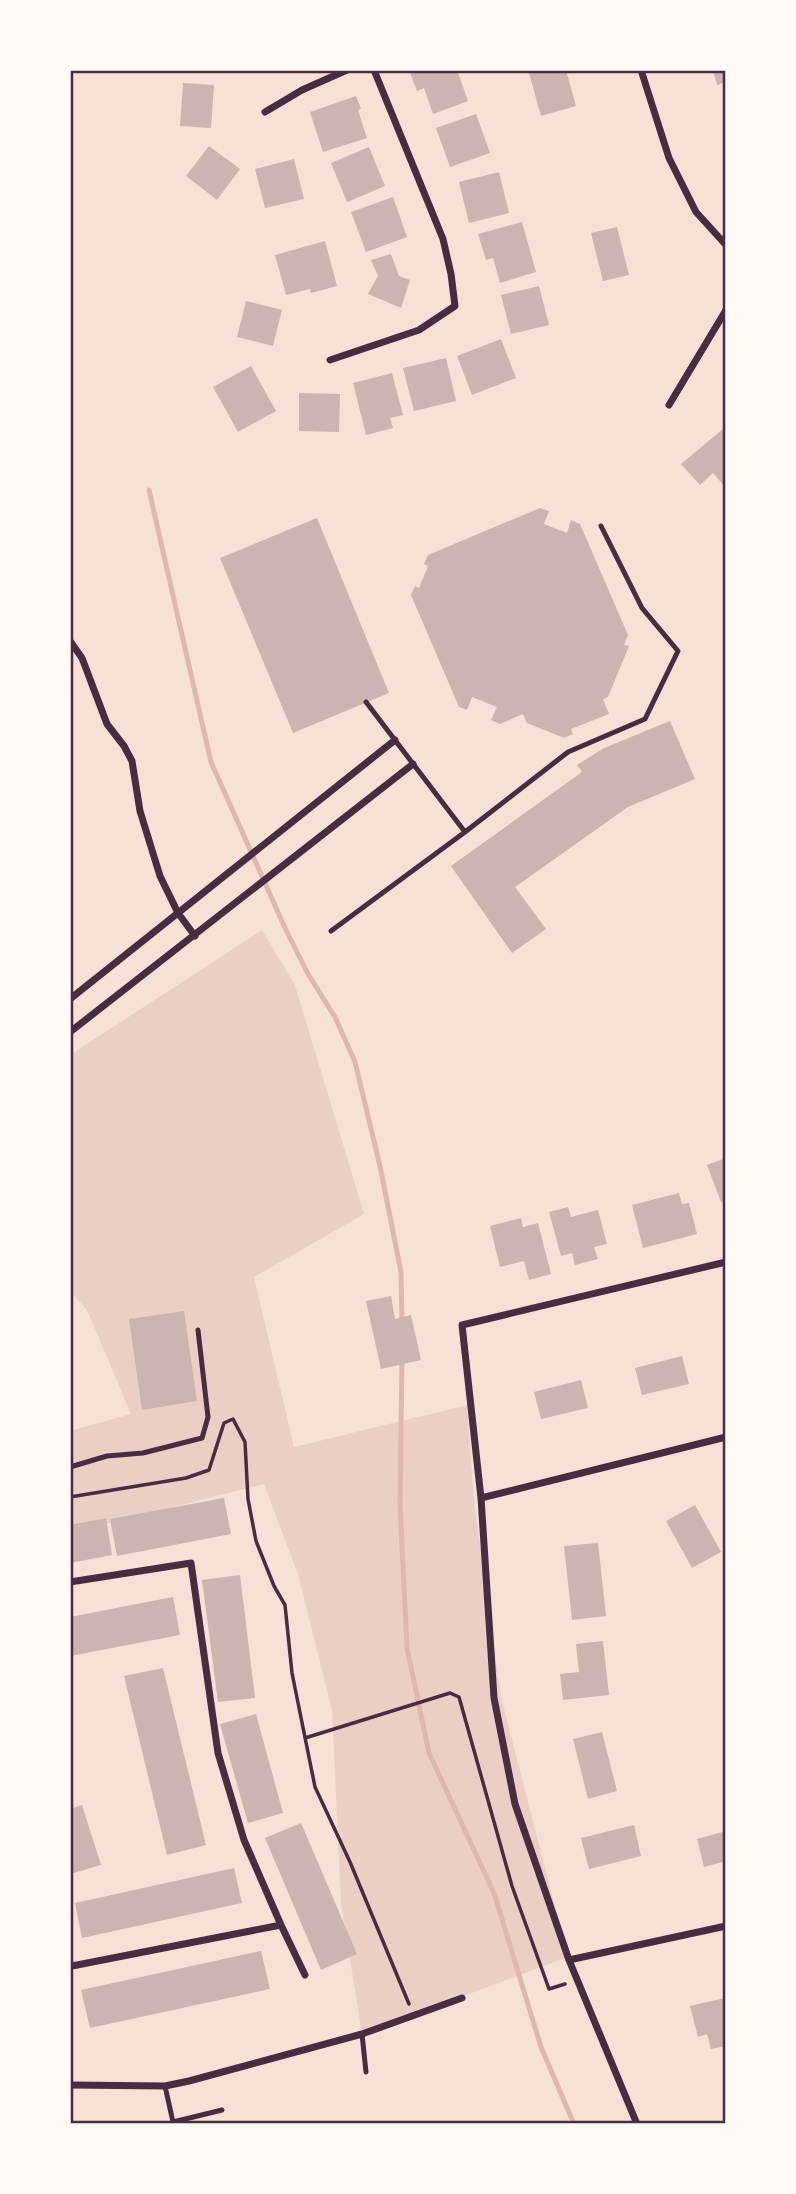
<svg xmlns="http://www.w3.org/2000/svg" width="796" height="2194" viewBox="0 0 796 2194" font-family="Mulish,sans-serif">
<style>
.green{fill:#ebcfc5}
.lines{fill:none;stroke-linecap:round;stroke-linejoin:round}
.stream{stroke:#dcb8b0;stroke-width:5}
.building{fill:#ccb4b1}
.path{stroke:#4a2c40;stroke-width:3.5}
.service{stroke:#4a2c40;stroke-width:5}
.minor{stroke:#4a2c40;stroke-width:7}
.neatline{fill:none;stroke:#4a2c40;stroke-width:2.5}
</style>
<rect width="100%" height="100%" fill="#f7e1d7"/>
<!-- green -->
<path class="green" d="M262,930L295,985L364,1214L254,1277L294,1447L467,1405L474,1501L501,1697L568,1957L362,2034L341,1903L332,1710L298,1574L264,1484L70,1533V1431L131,1414L87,1310L70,1291V1055Z"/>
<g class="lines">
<!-- stream -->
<path class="stream" d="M149,490L211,762L285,928L308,974L335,1017L355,1062L380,1166L401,1272L402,1323
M402,1358L400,1505L407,1648L429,1753L494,1893L541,2047L574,2124"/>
</g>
<!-- building -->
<path class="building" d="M409,70H457L468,101L433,114L424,88L417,91Z
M539,70H566L576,106L541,116L529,73Z
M713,70H726V82L717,85Z
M183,83L214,85L211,128L180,126Z
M356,96L361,109L358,110L367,138L323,152L310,112Z
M476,114L490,153L450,167L436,128Z
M209,146L240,169L217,200L186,176Z
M369,147L385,186L347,202L331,163Z
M294,159L304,199L265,208L255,169Z
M499,172L509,213L469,223L459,182Z
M393,197L407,237L366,252L351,212Z
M522,222L536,272L500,283L493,258L486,260L478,234Z
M617,227L629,275L603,281L591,233Z
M325,241L337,286L311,293L310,289L286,295L275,255Z
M391,254L399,276L410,280L401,308L368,294L378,276L371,260Z
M539,286L549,325L511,334L501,295Z
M246,301L282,310L273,346L237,337Z
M501,339L516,378L472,395L457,356Z
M446,358L456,401L414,411L403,368Z
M251,366L276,411L238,432L213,387Z
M392,373L403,415L390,418L393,428L366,435L353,383Z
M299,393L340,394L339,432L299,431Z
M723,429L726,432V488L713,473L700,485L681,464Z
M540,508L549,511L544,524L567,533L571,520L580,524L628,635L624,645L629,646L608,697L603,699L609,714L571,729L573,734L564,738L527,723L523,714L500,724L491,720L497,707L472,697L467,710L459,707L411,595L415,586L419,588L428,566L424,564L428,555Z
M317,518L389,693L293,733L220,558Z
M670,721L695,779L628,807L515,887L546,929L512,953L451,866L582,772L577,765L604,748Z
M726,1158V1201L721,1202L707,1165Z
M679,1193L682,1204L689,1203L697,1234L643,1248L632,1205Z
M568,1207L571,1217L598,1210L607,1244L594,1247L598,1259L575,1265L572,1253L561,1256L549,1212Z
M521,1218L523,1227L538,1223L551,1274L529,1280L524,1261L500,1267L490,1226Z
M391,1296L395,1319L411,1315L421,1360L381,1369L366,1301Z
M184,1311L197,1401L142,1410L129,1319Z
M682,1356L689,1384L642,1395L635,1368Z
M581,1380L588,1408L541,1419L534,1392Z
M224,1498L231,1534L117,1556L110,1519Z
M695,1505L721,1552L692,1568L666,1521Z
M106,1518L112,1555L70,1563V1525Z
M598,1543L606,1616L572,1620L564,1546Z
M240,1575L255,1698L218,1702L202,1580Z
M173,1597L180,1635L70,1656V1617Z
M603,1641L609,1695L563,1700L560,1674L579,1672L576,1644Z
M163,1668L206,1845L167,1855L124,1676Z
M256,1714L283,1813L248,1823L220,1724Z
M602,1732L617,1791L588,1799L573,1739Z
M82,1805L101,1865L70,1874V1809Z
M301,1823L357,1954L321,1970L265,1838Z
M634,1825L641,1856L589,1869L581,1838Z
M726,1831V1861L704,1867L697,1839Z
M234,1868L242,1903L82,1938L75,1903Z
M261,1951L270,1989L90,2028L81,1990Z
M725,1998L726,2046L711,2049L707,2034L698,2037L690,2006Z"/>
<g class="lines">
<!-- path -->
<path class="path" d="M70,1497L186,1478L209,1470L224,1423L233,1419L245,1442L248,1499L256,1541L274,1586L285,1605L292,1673L315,1787L350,1862L409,2004
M305,1738L450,1693L459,1697L512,1886L549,1989L565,1984"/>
<!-- service -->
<path class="service" d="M366,702L465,832
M331,931L465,832L568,752L645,719L678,651L642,608L601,526
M70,1467L107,1456L143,1453L202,1438L208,1417L198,1330
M362,2034L366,2072
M165,2086L173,2122L222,2110"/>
<!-- minor -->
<path class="minor" d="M641,70L669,158L696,212L726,245
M265,112L302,90L347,70
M330,360L419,330L455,306L451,274L443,239L374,70
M669,405L726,310
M70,641L82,658L107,724L124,746L132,761L140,811L160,876L178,913L195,936
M70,999L395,740
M70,1032L413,764
M481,1498L726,1437
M70,1582L191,1563L218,1753L244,1840L281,1925L72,1966L70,1963
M281,1925L305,1975
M569,1960L726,1926
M70,2085L165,2086L189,2081L362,2034L462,1998
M637,2124L569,1960L515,1804L494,1698L481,1498L462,1325L726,1262"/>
</g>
<!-- border -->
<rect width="796" height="2194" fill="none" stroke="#fffaf5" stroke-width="144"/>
<rect x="72" y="72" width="652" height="2050" class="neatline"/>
</svg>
